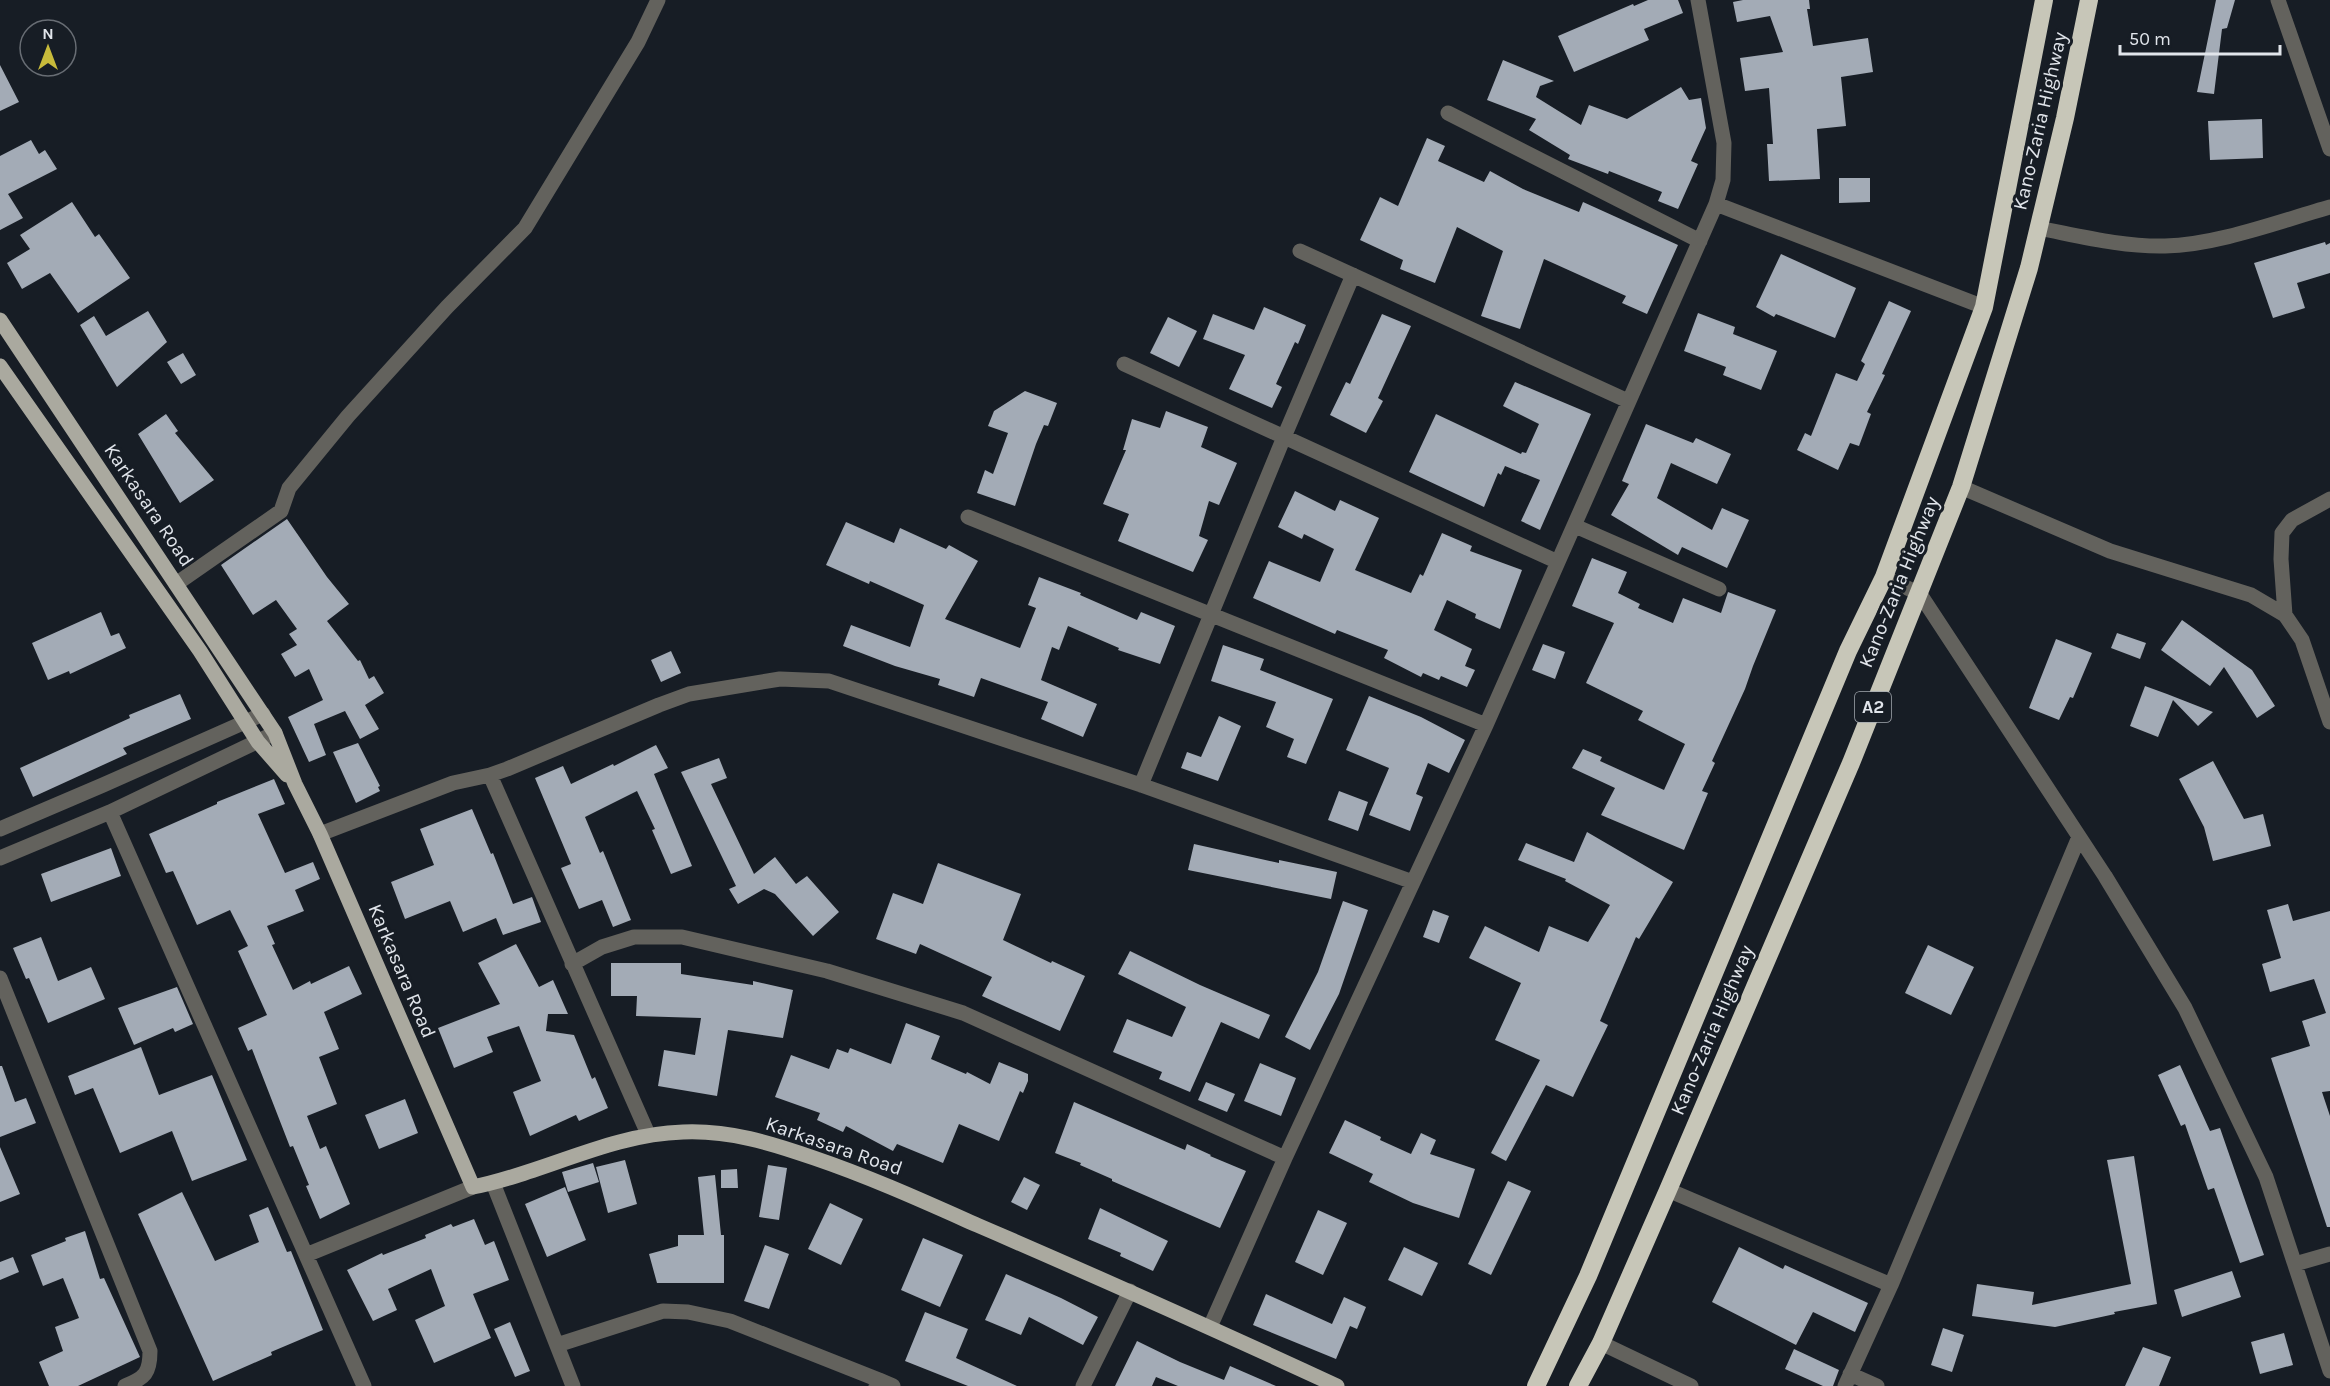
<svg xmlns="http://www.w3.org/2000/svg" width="2330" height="1386" viewBox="0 0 2330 1386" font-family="Karla,sans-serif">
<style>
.building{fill:#a3abb6}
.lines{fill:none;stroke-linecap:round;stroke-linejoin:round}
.minor{stroke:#63625d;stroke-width:15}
.major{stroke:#aaa99f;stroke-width:15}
.highway{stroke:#c7c6b8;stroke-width:18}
.labels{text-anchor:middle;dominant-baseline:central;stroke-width:6;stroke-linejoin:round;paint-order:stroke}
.shield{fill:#171d25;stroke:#a4a9b0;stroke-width:1.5}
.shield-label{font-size:18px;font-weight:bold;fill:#e1e5eb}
.street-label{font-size:20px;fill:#e1e5eb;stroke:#171d25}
</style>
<rect width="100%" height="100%" fill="#171d25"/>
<!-- building -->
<path class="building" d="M1648,0H1678L1683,13L1644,29L1649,40L1574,72L1558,36L1633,4L1634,6Z
M1743,0H1809L1810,9H1807L1813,46L1868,38L1873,72L1841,77L1846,126L1817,129L1820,179L1769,181L1767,144H1773L1769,88L1745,91L1740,58L1783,52L1770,16L1737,22L1733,2Z
M2216,0H2235L2227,28L2222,29L2214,94L2197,92Z
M1503,60L1554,81L1540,86L1536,97L1581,125L1589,105L1627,119L1681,87L1689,100L1701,98L1706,128L1691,161L1698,164L1678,209L1658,201L1662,192L1609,171L1608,174L1568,159L1570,155L1529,130L1536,119L1487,100Z
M0,65L19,102L0,111Z
M2262,119L2263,158L2210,160L2208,121Z
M1427,138L1445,146L1438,161L1484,182L1490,171L1523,189L1579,212L1583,202L1678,245L1647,314L1622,303L1626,296L1544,259L1520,329L1481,316L1503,251L1457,227L1435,283L1400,269L1403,260L1360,240L1380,197L1398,206Z
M31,140L39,154L45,150L57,169L8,194L23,218L0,230V156Z
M1839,178H1870V202L1839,203Z
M72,202L95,237L99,234L130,278L78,313L50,273L22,289L7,263L30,249L20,235Z
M2325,242L2326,245L2330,243V273L2297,283L2305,308L2273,318L2254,263Z
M1781,254L1856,288L1835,338L1776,314L1774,317L1756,307Z
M1889,301L1911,311L1882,374L1885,375L1867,412L1871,414L1859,446L1850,443L1838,470L1797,450L1805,433L1811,436L1836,373L1857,381L1865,364L1861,361Z
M1264,307L1306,325L1298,344L1295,342L1276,384L1282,387L1272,408L1229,389L1245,355L1203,339L1213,314L1254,330Z
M148,311L167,342L117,387L80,325L94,316L106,336Z
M1698,313L1735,327L1733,334L1777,351L1761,390L1723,375L1726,367L1684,351Z
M1382,314L1411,326L1378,398L1383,401L1366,433L1330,415L1346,382L1350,384Z
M1168,317L1197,331L1179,367L1150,353Z
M183,353L196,375L181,384L167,362Z
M1515,382L1591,414L1540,530L1521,521L1540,480L1505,466L1501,475L1498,473L1484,507L1409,472L1436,414L1521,454L1522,452L1526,453L1539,424L1503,406Z
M1025,391L1057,403L1048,426L1044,425L1036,444L1015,506L977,493L985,470L993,474L1008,433L988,426L994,411Z
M1166,411L1208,427L1201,447L1237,463L1219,505L1209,501L1199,536L1208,540L1193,572L1118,541L1129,514L1103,504L1126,450H1123L1132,419L1160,428Z
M166,414L178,431L175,433L214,480L180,503L138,434Z
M1646,424L1693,443L1696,438L1731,454L1717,484L1671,463L1657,498L1712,530L1722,508L1749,520L1727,568L1682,547L1678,555L1611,515L1629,484L1622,481Z
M1295,491L1335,511L1340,500L1379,518L1355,570L1411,593L1420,574L1423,576L1442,533L1472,546L1470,551L1522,570L1500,629L1475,618L1476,614L1447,600L1434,630L1472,649L1465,666L1475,670L1467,687L1441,676L1439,680L1423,673L1421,677L1384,658L1388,650L1337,630L1335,634L1253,598L1269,561L1320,582L1334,549L1304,534L1302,539L1278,527Z
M287,519L327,577L349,604L327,621L358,661L360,660L369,679L374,676L384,693L365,705L379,729L360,739L345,711L314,724L326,755L309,762L288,717L323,700L309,669L295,677L281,654L297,645L289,634L297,629L276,600L253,615L221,565Z
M846,522L894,543L900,528L946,549L949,545L978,561L945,619L1020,648L1036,608L1028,605L1039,577L1081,593L1080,595L1137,620L1141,612L1175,626L1160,664L1118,650L1119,648L1068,626L1059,650L1052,647L1041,680L1097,704L1083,737L1041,719L1048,702L981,678L974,697L938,685L940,679L895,666L843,646L851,625L910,647L924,605L870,581L869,584L826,565Z
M1592,558L1627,572L1618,593L1640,604L1638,608L1673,623L1683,598L1721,613L1728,592L1776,610L1753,666L1745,689L1712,761L1715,763L1702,791L1708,793L1684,850L1601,815L1615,788L1572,768L1583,749L1602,757L1600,761L1664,790L1685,744L1638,720L1643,711L1586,683L1614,623L1572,606Z
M101,612L111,636L119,633L126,648L70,674L69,671L48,680L32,643Z
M2182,620L2252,670L2275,706L2257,718L2224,667L2210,686L2161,650Z
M2117,633L2146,643L2140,659L2111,648Z
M2056,639L2092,653L2073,698L2070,697L2059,720L2029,708Z
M1543,644L1565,652L1555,679L1532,670Z
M1223,645L1264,659L1260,670L1333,699L1306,764L1287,757L1294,739L1266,727L1276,702L1211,681Z
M671,651L681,673L661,682L651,660Z
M2145,686L2167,694L2213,712L2198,726L2173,700L2158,737L2130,726Z
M180,694L191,719L123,748L127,754L33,797L20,768L130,718L129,715Z
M1369,696L1421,717L1465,740L1449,773L1428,763L1416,794L1423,797L1410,831L1369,815L1389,768L1346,750Z
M1219,716L1241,726L1218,781L1181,768L1187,752L1201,757Z
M358,743L380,786L378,787L380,791L356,803L333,752Z
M656,745L668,768L654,774L692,866L671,874L652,830L655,829L637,791L585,817L600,853L603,851L631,920L613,927L602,900L579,909L561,868L571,864L535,778L563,766L571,784L613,764L614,766Z
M719,758L727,778L711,784L754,874L775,857L796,884L807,876L839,912L813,936L775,894L764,889L738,904L729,889L736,886L681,772Z
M2213,761L2244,819L2263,814L2271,846L2213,861L2204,827L2179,779Z
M274,779L285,804L258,814L285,873L313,862L320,879L295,890L304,911L267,926L275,944L272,945L293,990L310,981L311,984L349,966L362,994L324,1012L339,1049L319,1057L337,1104L307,1116L320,1149L326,1146L350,1204L320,1219L306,1186L309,1185L293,1146L290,1147L252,1049L248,1051L238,1028L267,1015L238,951L248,946L230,910L197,925L173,871L166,873L149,834L217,804V802Z
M1339,791L1368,802L1358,831L1328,820Z
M472,809L491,854L493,853L513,904L532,897L541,922L503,935L496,918L463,932L450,901L405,919L391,882L434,865L420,829Z
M1587,832L1673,882L1639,939L1636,937L1600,1021L1608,1025L1573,1097L1546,1085L1506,1161L1491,1153L1540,1060L1495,1040L1521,983L1469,958L1485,926L1539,952L1549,926L1588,942L1610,905L1565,881L1566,879L1518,860L1526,843L1574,862Z
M1194,844L1279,863V860L1337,872L1331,899L1188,870Z
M111,848L121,876L51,902L41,874Z
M938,863L1021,894L1003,940L1051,963L1052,961L1085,976L1060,1031L982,996L992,977L920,944L916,954L876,939L893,893L923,904Z
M1343,901L1368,910L1339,994L1310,1050L1285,1037L1318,972Z
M2288,904L2293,921L2330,911V1091L2322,1092L2330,1116V1227H2327L2271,1058L2310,1046L2302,1021L2326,1013L2314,979L2270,992L2262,964L2281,958L2267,910Z
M1433,910L1449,916L1439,943L1423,937Z
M41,937L58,981L91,967L105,999L48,1023L29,978L26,979L13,948Z
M516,944L539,987L553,980L568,1014H548L546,1031L574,1035L592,1079L595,1077L608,1108L579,1121L576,1115L530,1136L513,1092L541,1081L519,1026L487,1037L493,1052L454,1068L438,1028L500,1004L478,963Z
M1928,945L1974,967L1951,1015L1905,993Z
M1130,951L1200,985L1270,1015L1259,1039L1221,1022L1190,1092L1159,1079L1162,1072L1113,1052L1127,1019L1172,1037L1186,1007L1118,974Z
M611,963H681V974L753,985V981L793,990L783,1038L728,1030L717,1096L658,1086L664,1050L695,1055L701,1018L636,1016L637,996H611Z
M177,987L193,1024L175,1032L173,1028L134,1045L118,1008Z
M906,1023L940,1036L931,1059L966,1074L967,1072L990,1084L999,1062L1028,1074V1081L1023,1093L1020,1091L999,1141L959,1124L943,1163L897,1144L893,1151L846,1126L843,1132L817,1120L820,1113L775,1097L791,1055L829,1069L837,1049L848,1053L850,1048L891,1064Z
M141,1047L159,1095L212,1075L247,1160L192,1181L172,1131L120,1153L93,1088L75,1095L68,1076Z
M1260,1063L1296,1078L1281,1116L1244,1101Z
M2180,1065L2210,1131L2220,1128L2264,1255L2240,1263L2214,1188L2208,1190L2185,1124L2181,1126L2158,1075Z
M0,1066H2L15,1102L26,1098L36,1123L0,1137Z
M1206,1082L1235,1094L1227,1112L1198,1100Z
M405,1099L418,1133L379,1149L365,1115Z
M1074,1102L1185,1150L1187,1144L1211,1155L1210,1156L1246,1171L1220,1228L1112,1181V1179L1080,1165L1081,1163L1055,1153Z
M1345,1120L1381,1137L1380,1140L1411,1154L1421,1133L1436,1140L1430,1154L1475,1169L1459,1218L1413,1203L1369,1182L1373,1174L1329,1153Z
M0,1147L20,1194L0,1202Z
M2134,1156L2157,1304L2114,1312L2115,1314L2055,1327L1972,1316L1977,1284L2034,1292L2032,1305L2131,1284L2107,1160Z
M625,1160L637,1204L608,1213L596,1167Z
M593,1163L599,1182L568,1192L562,1172Z
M768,1165L787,1168L779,1220L759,1217Z
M737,1169L738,1188H721V1170Z
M715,1175L721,1235H724V1283H657L649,1254L678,1246V1235H704L698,1177Z
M1024,1177L1040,1185L1027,1210L1011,1202Z
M1508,1181L1531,1191L1491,1275L1468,1264Z
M565,1187L586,1240L547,1257L525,1204Z
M182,1192L215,1261L259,1242L249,1215L268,1207L287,1252L291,1251L323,1330L271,1352L272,1355L213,1381L138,1214Z
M830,1203L863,1219L841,1265L808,1249Z
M1100,1208L1168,1241L1153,1271L1120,1256L1121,1253L1088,1239Z
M1318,1210L1347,1223L1323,1275L1295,1262Z
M474,1219L485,1245L494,1241L509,1280L473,1294L491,1338L434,1363L415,1320L445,1306L431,1269L388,1289L397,1310L373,1321L347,1270L382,1253L383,1255L426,1238L425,1235L451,1224L453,1227Z
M85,1231L100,1279L104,1278L140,1357L78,1386H49L39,1362L63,1351L55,1327L79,1318L63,1278L43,1286L31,1255L66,1241L65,1238Z
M923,1238L963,1255L940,1307L901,1290Z
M765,1245L789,1254L769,1309L744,1301Z
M1404,1247L1438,1263L1422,1296L1388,1280Z
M1739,1247L1783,1269L1785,1265L1868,1303L1855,1332L1813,1312L1796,1345L1712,1302Z
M13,1257L19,1272L0,1280V1262Z
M2232,1271L2241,1297L2182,1317L2174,1290Z
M1006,1274L1061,1298L1098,1317L1083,1345L1029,1317L1021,1335L985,1320Z
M1266,1294L1332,1324L1344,1297L1366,1307L1357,1329L1350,1326L1336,1359L1253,1325Z
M925,1312L968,1329L956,1358L1017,1386H968L905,1361Z
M510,1322L530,1371L515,1377L494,1329Z
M1943,1328L1964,1335L1952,1372L1931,1365Z
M2284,1333L2293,1365L2260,1374L2251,1342Z
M1137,1341L1180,1362L1224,1380L1230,1366L1276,1386H1178L1156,1377L1152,1386H1115Z
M2143,1347L2171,1357L2159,1386H2125Z
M1794,1349L1839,1370L1833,1386H1823L1785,1369Z"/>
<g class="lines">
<!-- minor -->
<path class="minor" d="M2278,0L2330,149
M1448,113L1700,241
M1716,204L1984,307
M2038,228C2080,236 2123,247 2165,246C2217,245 2280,221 2330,207
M1300,251L1628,401
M1124,364L1558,562
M1961,487L2110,551L2251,595L2285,615L2302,640L2330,722
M968,517L1486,725
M1575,526L1719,589
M1884,577L1920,594L2105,876L2185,1008L2266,1177L2330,1371
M176,584L281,511L289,488L348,416L447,307L525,228L638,42L658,0
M2285,615L2281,559L2282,533L2292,520L2330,499
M490,775L648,1134
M1141,785L1284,437L1353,275
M110,812L364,1386
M0,829L103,785L263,714
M320,834L453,783L490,775L507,769L659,705L689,694L780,679L829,681L1141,785L1413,882
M0,858L110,812L275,733
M572,964L602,947L634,937H682L827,971L963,1013L1285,1158
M0,978L150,1351C150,1373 145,1378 125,1386
M493,1183L573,1386
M1668,1190L1891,1285
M306,1255L473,1187
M2295,1264L2330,1254
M1210,1327L1285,1158L1486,725L1716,204L1723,180L1724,143L1698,0
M1601,1343L1691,1386
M557,1345L663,1311L688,1312L730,1321L879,1380
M1850,1374L1877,1386
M876,1386L879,1380L893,1386
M1083,1386L1130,1291
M1845,1386L1891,1285L2079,837"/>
<!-- major -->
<path class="major" d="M0,320L275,733L295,784L320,834L473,1187C544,1173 610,1134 683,1132C729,1130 771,1143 814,1158C870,1177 923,1201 977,1225C1098,1277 1218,1331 1337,1386
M0,366L200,651L258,742L287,775"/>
<!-- highway -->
<path class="highway" d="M1536,1386L1588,1276L1848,651L1884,577L1984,307L2044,0
M1578,1386L1601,1343L1668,1190L1851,763L1961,487L2029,268L2065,118L2089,0"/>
</g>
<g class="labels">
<!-- shield labels -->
<rect class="shield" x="1855" y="692" width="36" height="30" rx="4.5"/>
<g class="shield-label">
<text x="1873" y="707">A2</text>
</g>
<!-- street labels -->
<g class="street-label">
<text transform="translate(2040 121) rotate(-77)">Kano-Zaria Highway</text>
<text transform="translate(149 505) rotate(56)">Karkasara Road</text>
<text transform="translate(1899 582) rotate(-68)">Kano-Zaria Highway</text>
<text transform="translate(402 971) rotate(67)">Karkasara Road</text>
<text transform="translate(1712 1030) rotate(-67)">Kano-Zaria Highway</text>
<text transform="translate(834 1146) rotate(19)">Karkasara Road</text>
</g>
</g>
<!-- north arrow -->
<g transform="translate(48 48)"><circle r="28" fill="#171d25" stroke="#686d74" stroke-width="1.5"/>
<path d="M0-4.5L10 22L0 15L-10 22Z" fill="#c8bb3b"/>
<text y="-9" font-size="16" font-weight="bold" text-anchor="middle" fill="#e1e5eb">N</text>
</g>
<!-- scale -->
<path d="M2120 45v9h160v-9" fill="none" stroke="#e1e5eb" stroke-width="3"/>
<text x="2129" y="45" font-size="18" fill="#e1e5eb" stroke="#171d25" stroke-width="4.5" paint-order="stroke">50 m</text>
</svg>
